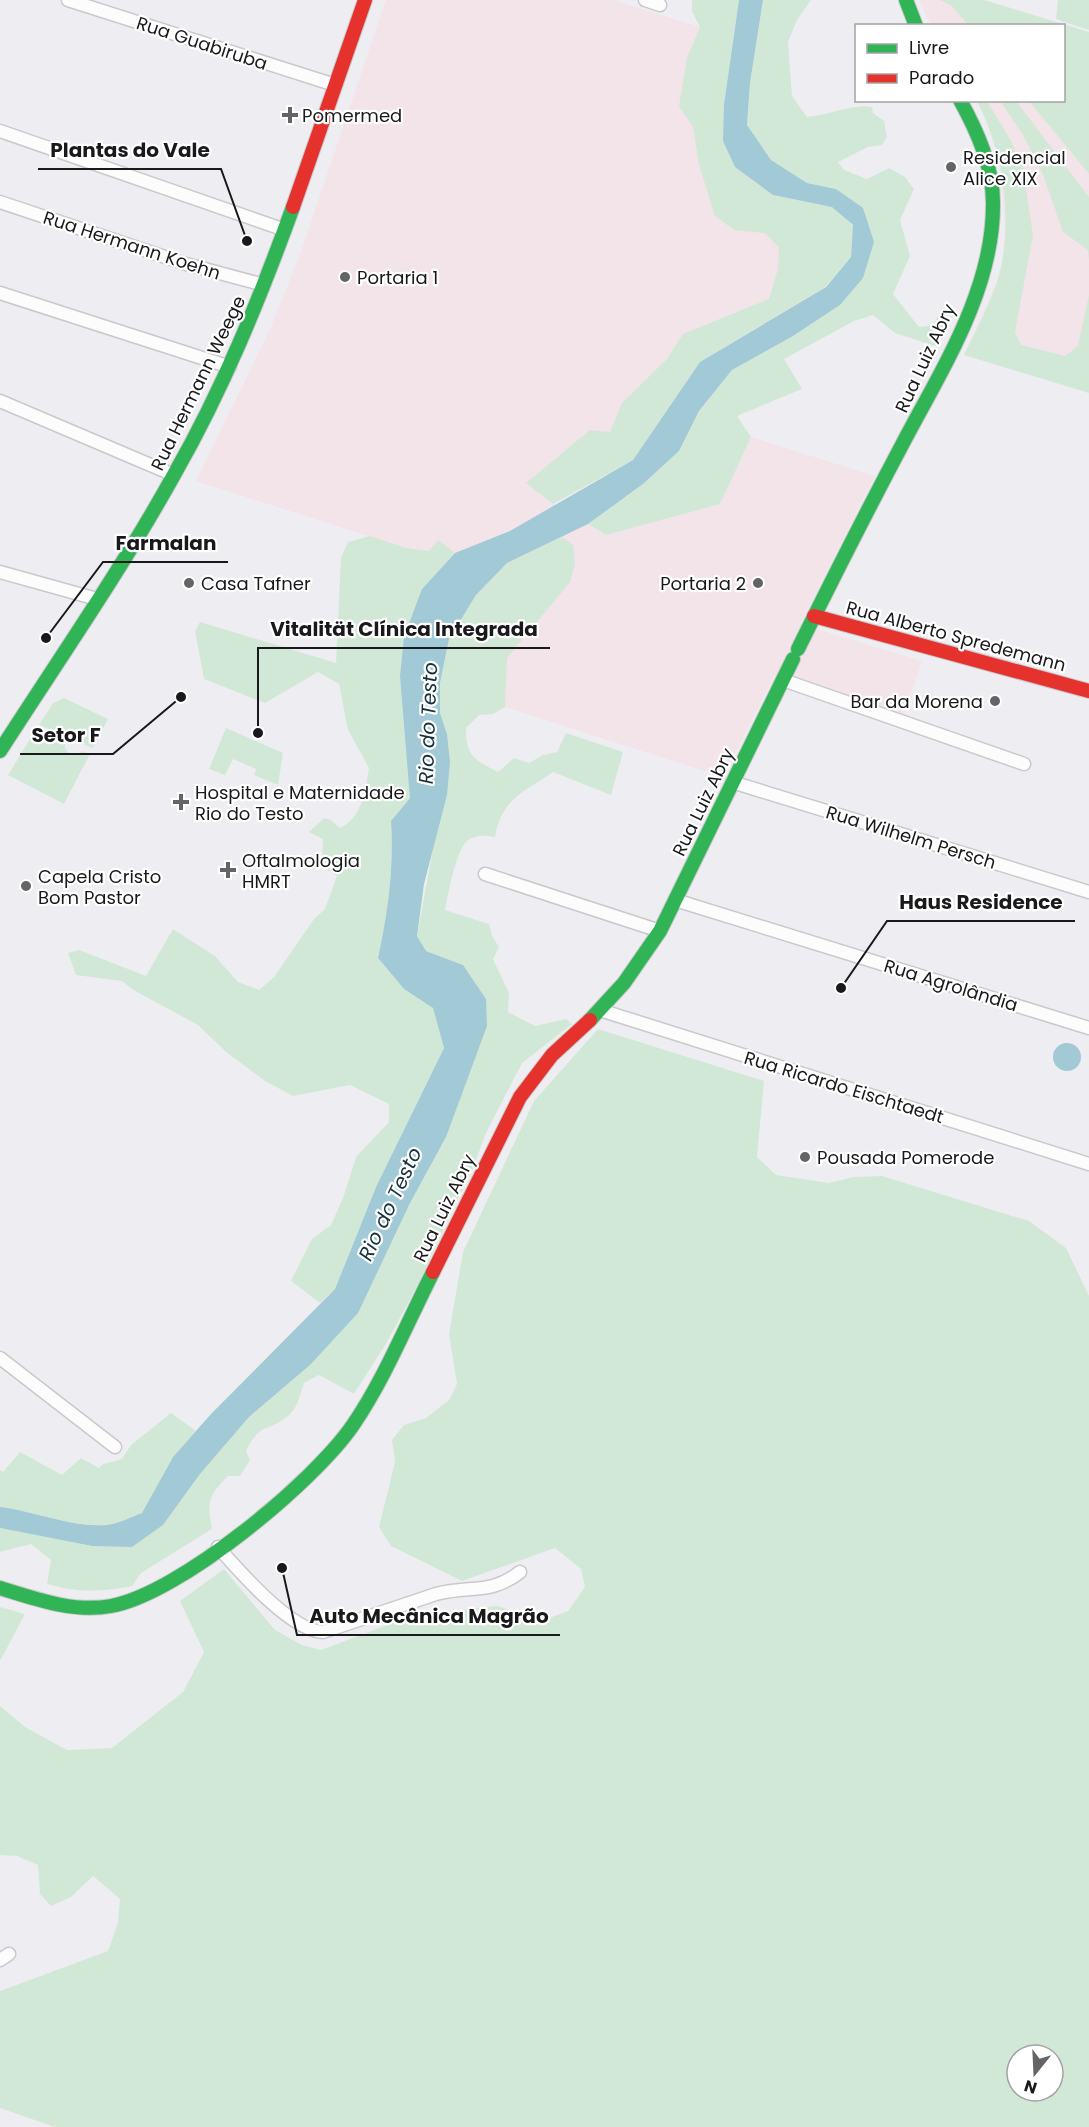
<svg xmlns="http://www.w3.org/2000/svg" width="1089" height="2127" viewBox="0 0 1089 2127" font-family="Poppins,sans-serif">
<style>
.industrial{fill:#f2e4e8}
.green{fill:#d2e8d7;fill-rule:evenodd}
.water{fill:#a2c9d6}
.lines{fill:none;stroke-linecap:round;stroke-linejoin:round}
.street-casing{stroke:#c9c9cc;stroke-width:15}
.fast-casing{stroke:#c9c9cc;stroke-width:16}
.jam-casing{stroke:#c9c9cc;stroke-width:16}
.street{stroke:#fcfcfd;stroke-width:12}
.fast{stroke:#30b455;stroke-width:14}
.jam{stroke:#e5322d;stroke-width:14}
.poi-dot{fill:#646366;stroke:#fff;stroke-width:2}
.labels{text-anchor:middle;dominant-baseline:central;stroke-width:4.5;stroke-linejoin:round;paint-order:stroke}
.street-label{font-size:18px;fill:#19181b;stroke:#fff}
.poi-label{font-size:18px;fill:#19181b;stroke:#fff;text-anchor:start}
.water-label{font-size:20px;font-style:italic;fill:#153139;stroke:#fff}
.leader{fill:none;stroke:#19181b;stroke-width:2}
.callout-dot{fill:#19181b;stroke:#fff;stroke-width:2}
.callout-label{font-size:20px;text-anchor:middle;font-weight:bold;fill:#19181b;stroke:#fff;stroke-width:4.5;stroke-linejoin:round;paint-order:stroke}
</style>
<rect width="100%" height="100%" fill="#eeeef2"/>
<!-- industrial -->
<path class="industrial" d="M386,0H613L700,27L724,104L723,141L735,167L773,195L833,207L853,226L554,504L606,535L720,504L751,437L875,476L800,624L922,661L903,717L775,675L723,777L505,707L493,714L479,715L466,728L429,551L406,548L196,481L271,327L299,257Z
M919,0H984L1089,32V393L964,355L997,282L1003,257L1005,231L1001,172L995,140L977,101L1064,100V26L931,25Z"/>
<!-- green -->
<path class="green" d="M692,0H739L724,104L773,195L833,207L853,226L851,257L825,287L700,362L633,460L553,504L526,483L590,430L610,432L622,403L667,359L683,334L769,299L778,269L779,248L765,233L734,230L715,216L699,165L693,127L679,106L687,58L700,27L692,11Z
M763,0H811L797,20L788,42L792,96L807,117C827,115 856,103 872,107L873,113L884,121L887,137L882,145L868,147L838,162L844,170L867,179L889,168L905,177L914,189L900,220L910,256L893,294L919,327L933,325L941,310L952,305L935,346L895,333L873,315L854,321L784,359L802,389L737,416L751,437L720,504L606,535L588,524L643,484L679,451L699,411L732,370L793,336L840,305L874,242L837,189L807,183L770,160L747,125L750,83Z
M940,0H984L1089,32V174L1029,101L1064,100V26L968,25L951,5Z
M1058,0H1089V30L1056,19Z
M977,101H987L1010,139L1023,170L1033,235L1015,332L1021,345L1065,356L1078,346L1089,295V393L964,355C979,324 998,291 1003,257C1011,204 1001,148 977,101Z
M1000,101H1016L1089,197V260L1088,250L1063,232L1042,172L1023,135Z
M370,536L406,548L429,551L438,540L455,553L422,589L408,754L410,798L391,821C394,868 388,912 378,958L404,989L433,1008L444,1048L376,1187L335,1289L320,1303L291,1281L312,1239L331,1225L343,1198L356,1157L389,1122V1104L350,1085L293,1096L265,1081L226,1052L198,1025L135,991L122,981L76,975L68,953L79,950L146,976L173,929L215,956L238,982L259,990L274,977L314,919L325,909L337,876L322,866L323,839L309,832L324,818L331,820L340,828C363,817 365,790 369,768L348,730L339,684L318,672L265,703L204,679L195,631L200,622L336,663L341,558L348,542Z
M562,537L573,545L575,564L570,582L507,658L505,707L493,714L479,715L466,728C466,757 474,759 498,772L514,758L529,763L543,755L557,752L566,733L623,752L611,795L553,772C523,793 502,798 495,837C486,835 475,835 467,841C456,851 448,894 445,910L489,924L492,936L499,947L493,959L509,993L508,1012L535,1026L566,1019L572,1024L522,1063L486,1133L473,1168L418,1284L387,1342L354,1394L319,1375L304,1383C300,1394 298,1407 290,1414C271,1432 259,1422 246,1451L250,1460L240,1476H228C208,1497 207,1500 212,1529L141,1573L132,1586C102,1592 77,1593 47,1584L51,1560L31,1544L0,1552V1528L92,1546H132L163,1525L200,1474L249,1417L310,1365L409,1205L446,1137L463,965L426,951L417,936L434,843L447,734L440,713V683L449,639L476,595L507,563Z
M64,698L108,719L93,748L85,745L81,736L73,734L67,737L39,725L53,703Z
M226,728L283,753L278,785L254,775L256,769L233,759L225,775L209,769Z
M35,731L65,744C64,751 70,755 77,755L82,751L90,754L64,804L8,775Z
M598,1029L764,1081L757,1157L776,1175L829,1183L854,1177L882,1176L1029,1221L1066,1248L1089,1296V2127H55L0,2108V1991L108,1951L118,1923L120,1899L93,1876L71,1897L51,1906L40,1894L38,1865L17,1856L0,1855V1706L25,1727L67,1750L112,1748L183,1692L204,1652L180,1601L224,1569L275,1630L302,1645L321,1650L414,1615L497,1606L544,1620L568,1611L585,1587L581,1569L555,1548L462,1581L391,1546L379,1527L395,1462L392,1440L404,1425L426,1418L449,1400L457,1384L449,1334L463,1252L534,1101ZM1017,2055H1053V2091H1017Z
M171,1413L196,1431L173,1457L142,1513C131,1517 118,1524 107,1525C72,1528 35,1511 0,1507V1470L3,1472L20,1452L62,1475L81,1458L99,1468L103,1464L122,1459L131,1445Z
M0,1607L25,1614L0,1661Z"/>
<!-- water -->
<path class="water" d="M739,0H763L750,83L747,125L771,160L807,183L836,189L863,208L874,242L863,278L840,305L793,336L732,370L699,411L679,451L643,484L588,524L507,563L476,595L449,639L440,683V713L447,734L450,762L447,795L424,884L417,936L426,951L463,965L486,999L487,1026L446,1137L409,1205L358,1313L310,1365L249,1417L200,1474L163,1525L132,1547L92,1546L0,1528V1507C35,1511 72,1528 107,1525C118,1524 131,1517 142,1513L173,1457L211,1414L335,1289L376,1187L444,1048L433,1008L404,989L378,958C388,912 394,868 391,821L410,798L400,676L404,637L422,589L455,553L510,531L633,460L700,362L826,287L851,257L853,225L832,207L773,195L735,167L723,141L724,104Z
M1053 1057a14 14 0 1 1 28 0a14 14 0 1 1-28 0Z"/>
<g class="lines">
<!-- street casing -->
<g class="street-casing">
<path id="street" d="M68,0L335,85
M645,0L660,5
M0,131L285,230
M0,202L186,264L264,285
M0,293L230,367
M0,401L174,475
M0,572L97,599
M783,680L1024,764
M732,782L1089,892
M485,874L660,931
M675,900L1089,1028
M600,1010L1089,1164
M0,1358L115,1447
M218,1547C239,1571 291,1631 323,1632L436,1594C470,1585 491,1595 520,1572
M0,1960L9,1954"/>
</g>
<!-- fast casing -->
<g class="fast-casing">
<path id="fast" d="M906,0L916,26
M798,649C832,580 867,511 903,443C942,369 994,289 993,203C993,166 977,131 960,100
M0,751C59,659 122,569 175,473C223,389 260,298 293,207
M590,1020L624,983L660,931L793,659
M0,1588C35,1599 75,1613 111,1606C179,1594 314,1482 353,1425C385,1378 407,1323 433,1272"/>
</g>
<!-- jam casing -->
<g class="jam-casing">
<path id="jam" d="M293,207L365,0
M814,616L1089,691
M433,1272L520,1097L552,1055L590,1020"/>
</g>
<!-- street -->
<use href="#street" class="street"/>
<!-- fast -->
<use href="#fast" class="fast"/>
<!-- jam -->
<use href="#jam" class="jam"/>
</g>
<!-- markers -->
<g class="poi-dot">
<path d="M287 106h6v6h6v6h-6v6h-6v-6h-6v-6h6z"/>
<circle cx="951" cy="167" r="6"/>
<circle cx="345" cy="277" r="6"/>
<circle cx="189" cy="583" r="6"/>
<circle cx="758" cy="583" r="6"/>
<circle cx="995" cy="701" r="6"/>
<path d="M178 793h6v6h6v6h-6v6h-6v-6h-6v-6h6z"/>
<path d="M225 861h6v6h6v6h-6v6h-6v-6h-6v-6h6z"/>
<circle cx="26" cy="886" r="6"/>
<circle cx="805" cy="1157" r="6"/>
</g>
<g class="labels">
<!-- street labels -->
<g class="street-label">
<text transform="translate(202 43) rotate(18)">Rua Guabiruba</text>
<text transform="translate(132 245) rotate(18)">Rua Hermann Koehn</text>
<text transform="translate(925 358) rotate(-65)">Rua Luiz Abry</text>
<text transform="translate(198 383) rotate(-64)">Rua Hermann Weege</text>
<text transform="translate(956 636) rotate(15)">Rua Alberto Spredemann</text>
<text transform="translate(703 802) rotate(-64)">Rua Luiz Abry</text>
<text transform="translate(911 837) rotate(17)">Rua Wilhelm Persch</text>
<text transform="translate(951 985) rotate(17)">Rua Agrolândia</text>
<text transform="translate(844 1087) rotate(17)">Rua Ricardo Eischtaedt</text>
<text transform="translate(444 1208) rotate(-64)">Rua Luiz Abry</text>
</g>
<!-- poi labels -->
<g class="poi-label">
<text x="302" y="115">Pomermed</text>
<text x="963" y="157">Residencial<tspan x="963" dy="21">Alice XIX</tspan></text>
<text x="357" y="277">Portaria 1</text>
<text x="201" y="583">Casa Tafner</text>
<text x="746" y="583" text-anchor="end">Portaria 2</text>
<text x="983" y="701" text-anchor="end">Bar da Morena</text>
<text x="195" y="792">Hospital e Maternidade<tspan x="195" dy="21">Rio do Testo</tspan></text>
<text x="242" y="860">Oftalmologia<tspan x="242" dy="21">HMRT</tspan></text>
<text x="38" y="876">Capela Cristo<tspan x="38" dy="21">Bom Pastor</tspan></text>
<text x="817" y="1157">Pousada Pomerode</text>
</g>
<!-- water labels -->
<g class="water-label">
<text transform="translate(428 723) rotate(-88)">Rio do Testo</text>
<text transform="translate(390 1204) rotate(-65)">Rio do Testo</text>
</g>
</g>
<!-- callouts -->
<path class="leader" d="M247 241L221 169H38M46 638L103 562H228M258 733L258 648H550M181 697L113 754H20M841 988L887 921H1075M282 1568L297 1635H560"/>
<g class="callout-dot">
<circle cx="247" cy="241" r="6"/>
<circle cx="46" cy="638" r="6"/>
<circle cx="258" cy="733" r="6"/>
<circle cx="181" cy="697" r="6"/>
<circle cx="841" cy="988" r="6"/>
<circle cx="282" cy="1568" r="6"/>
</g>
<g class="callout-label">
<text x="130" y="157">Plantas do Vale</text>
<text x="166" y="550">Farmalan</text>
<text x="404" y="636">Vitalität Clínica Integrada</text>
<text x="66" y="742">Setor F</text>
<text x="981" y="909">Haus Residence</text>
<text x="429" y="1623">Auto Mecânica Magrão</text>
</g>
<!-- legend -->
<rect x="855" y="24" width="210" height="78" fill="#ffffff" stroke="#a3a3a4" stroke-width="1.5"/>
<rect x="867" y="44" width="30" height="9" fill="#30b455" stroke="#a3a3a4" stroke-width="1.5"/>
<text x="909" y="54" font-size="18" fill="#19181b">Livre</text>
<rect x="867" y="74" width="30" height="9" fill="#e5322d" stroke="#a3a3a4" stroke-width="1.5"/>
<text x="909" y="84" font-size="18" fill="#19181b">Parado</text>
<!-- north arrow -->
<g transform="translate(1035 2073) rotate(198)"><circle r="28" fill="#ffffff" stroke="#a3a3a4" stroke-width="1.5"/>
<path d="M0-4.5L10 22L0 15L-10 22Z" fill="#646366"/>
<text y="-9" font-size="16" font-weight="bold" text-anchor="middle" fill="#19181b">N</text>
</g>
</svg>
